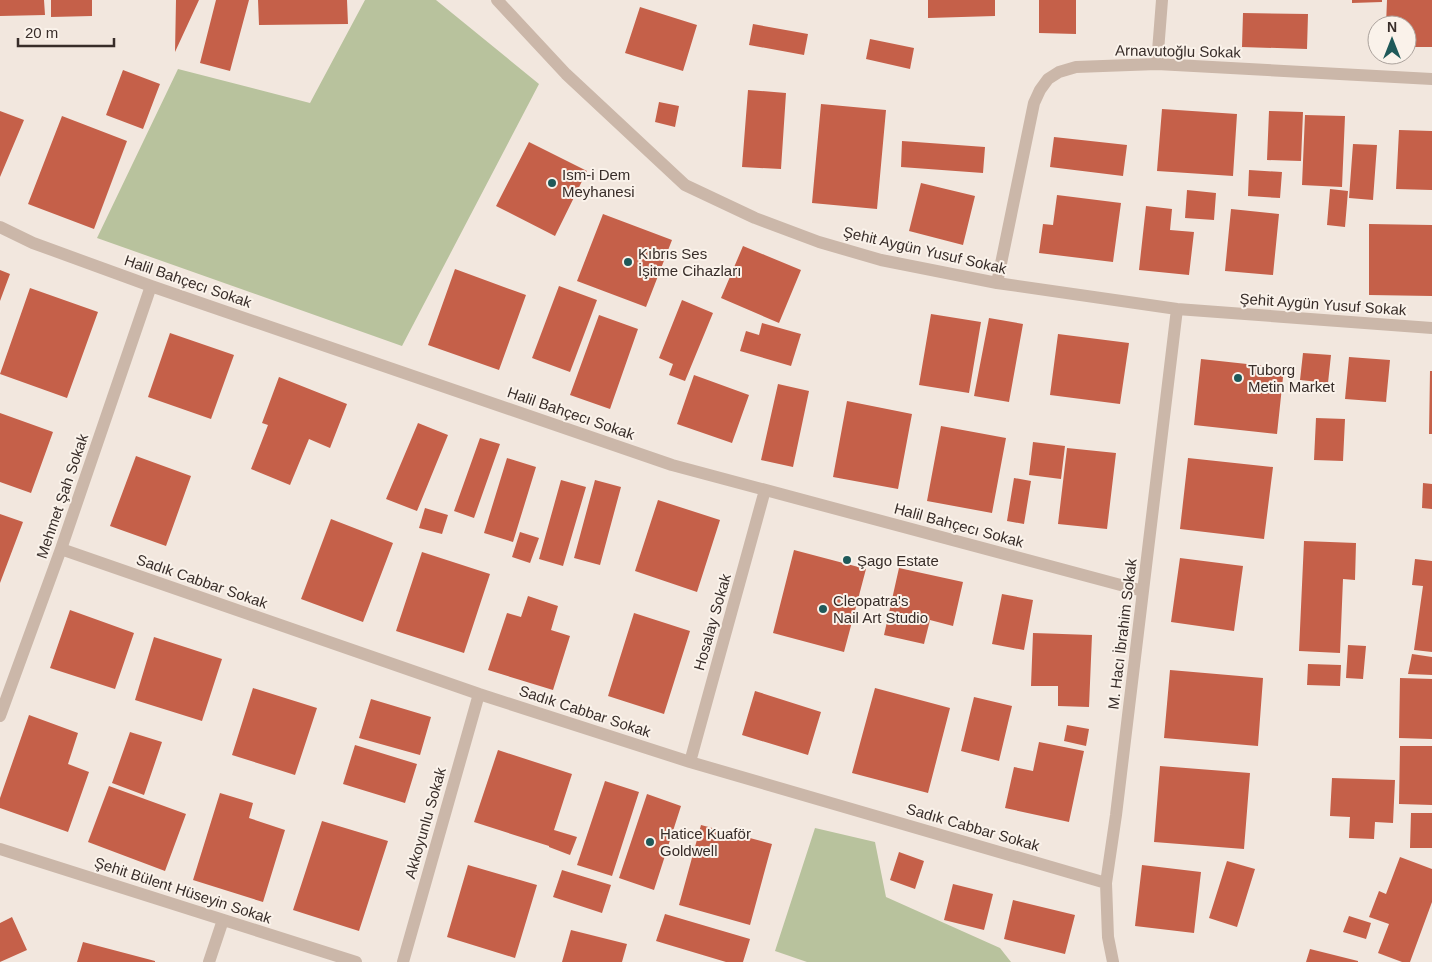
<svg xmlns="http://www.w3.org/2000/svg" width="1432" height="962" viewBox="0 0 1432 962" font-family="Arial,sans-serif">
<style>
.green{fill:#b8c29d}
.building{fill:#c56049}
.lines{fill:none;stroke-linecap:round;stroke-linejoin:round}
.minor{stroke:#cbb7a9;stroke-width:12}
.poi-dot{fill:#1f5959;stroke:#faf2ea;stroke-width:2}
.labels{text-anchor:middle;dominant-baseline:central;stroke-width:4;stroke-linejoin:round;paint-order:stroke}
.street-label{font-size:15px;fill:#382d29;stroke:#faf2ea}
.poi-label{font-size:15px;fill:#382d29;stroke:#faf2ea;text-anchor:start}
</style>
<rect width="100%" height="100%" fill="#f2e7de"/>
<!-- green -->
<path class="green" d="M365,0H436L539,84L402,346L97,238L178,69L310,103Z
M815,828L875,842L886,897L1000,948L1011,962H807L775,951Z"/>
<!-- building -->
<path class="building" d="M0,0H44L45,15L0,16Z
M51,0H92V16L51,17Z
M176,0H199L175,52Z
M216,0H249L230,71L200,63Z
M258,0H347L348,24L259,25Z
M928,0H995V16L928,18Z
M1039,0H1076V34L1039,33Z
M1352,0H1382V2L1352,3Z
M1387,0H1432V47H1407V25H1386Z
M640,7L697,25L683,71L625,53Z
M1243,13L1308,14L1307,49L1242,47Z
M753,24L808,34L804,55L749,45Z
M870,39L914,48L910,69L866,59Z
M123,70L160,84L143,129L106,115Z
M748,90L786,93L781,169L742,167Z
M659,102L679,106L675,127L655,122Z
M821,104L886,110L877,209L812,203Z
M1162,109L1237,114L1233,176L1157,171Z
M0,111L24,120L0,177Z
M1269,111L1303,112L1301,161L1267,160Z
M1305,115L1345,116L1342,187L1302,185Z
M62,116L127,141L94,229L28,204Z
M1399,130L1432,131V190L1396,189Z
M1054,137L1127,145L1123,176L1050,167Z
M902,141L985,147L983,173L901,167Z
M529,142L587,171L555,236L496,206Z
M1353,144L1377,145L1373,200L1349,198Z
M1249,170L1282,172L1280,198L1248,196Z
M921,183L975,196L963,245L909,231Z
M1330,189L1348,191L1345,227L1327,225Z
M1187,190L1216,193L1214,220L1185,218Z
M1057,195L1121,203L1113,262L1039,253L1043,224L1053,225Z
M1146,206L1172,209L1170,230L1194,232L1189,275L1139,270Z
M1231,209L1279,214L1273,275L1225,271Z
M603,214L672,240L646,307L577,281Z
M1369,224L1432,225V296L1369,295Z
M743,246L801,270L779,323L721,298Z
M455,269L526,295L499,370L428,345Z
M0,270L10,274L0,301Z
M559,286L597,300L570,372L532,358Z
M30,288L98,312L67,398L0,374Z
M682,300L713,313L685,381L669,375L673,364L659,358Z
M931,314L981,322L969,393L919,385Z
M599,315L638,329L610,409L570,395Z
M989,318L1023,324L1009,402L974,396Z
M762,323L801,334L791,366L740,351L746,331L759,335Z
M170,333L234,355L211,419L148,397Z
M1058,334L1129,343L1120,404L1050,395Z
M1303,353L1331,355L1328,383L1300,380Z
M1349,357L1390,360L1386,402L1345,399Z
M1201,359L1284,368L1277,434L1194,425Z
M1430,371H1432V434H1429Z
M694,375L749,395L732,443L677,424Z
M279,377L347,404L330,448L309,439L290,485L251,469L268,425L262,423Z
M778,384L809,391L793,467L761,460Z
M847,401L912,414L898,489L833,477Z
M0,413L53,432L31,493L0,482Z
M1316,418L1345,419L1343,461L1314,460Z
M418,423L448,435L417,511L386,499Z
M941,426L1006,438L992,513L927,501Z
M480,438L500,444L474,518L454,511Z
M1033,442L1065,446L1061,479L1029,475Z
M1067,448L1116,453L1107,529L1058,524Z
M136,456L191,476L166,546L110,526Z
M507,458L536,467L513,542L484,533Z
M1188,458L1273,467L1264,539L1180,529Z
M1014,478L1031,481L1024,524L1007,521Z
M561,480L586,487L563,566L539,559Z
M595,480L621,487L600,565L574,558Z
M1423,483L1432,484V509L1422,508Z
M658,500L720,520L697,592L635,571Z
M425,508L448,515L442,534L419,528Z
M0,514L23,522L0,583Z
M331,519L393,543L363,622L301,599Z
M520,532L539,538L530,563L512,557Z
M1304,541L1356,543L1355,580L1343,579L1340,653L1299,651Z
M794,550L866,569L844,652L773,633Z
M422,552L490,574L464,653L396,631Z
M1180,558L1243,566L1234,631L1171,622Z
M1415,559L1432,561V652L1414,650L1423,586L1412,585Z
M899,568L963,582L953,626L930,620L924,644L884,635Z
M1002,594L1033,600L1024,650L992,644Z
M528,596L558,606L551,630L570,636L553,690L488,670L507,613L521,617Z
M70,610L134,633L115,689L50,668Z
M634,613L690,631L664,714L608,696Z
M1033,633L1092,635L1089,707L1058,706V686H1031Z
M154,637L222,659L202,721L135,700Z
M1348,645L1366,646L1363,679L1346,678Z
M1412,654L1432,657V675L1408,674Z
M1308,664L1341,665L1340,686L1307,685Z
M1170,670L1263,678L1258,746L1164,738Z
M1400,678L1432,679V739L1399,738Z
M253,688L317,708L295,775L232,755Z
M875,688L950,708L928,793L852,773Z
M755,691L821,712L808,755L742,735Z
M974,697L1012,706L999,761L961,751Z
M371,699L431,717L420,755L359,738Z
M29,715L78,733L68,764L89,772L68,832L0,808V798Z
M1067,725L1089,729L1086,746L1064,741Z
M130,732L162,742L144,795L112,783Z
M1039,742L1084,751L1069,822L1005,808L1014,767L1033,771Z
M355,745L417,764L405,803L343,784Z
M1400,746H1432V805L1399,804Z
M498,750L572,774L554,830L577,837L570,855L549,847V846L474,822Z
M1160,766L1250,773L1244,849L1154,842Z
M1332,778L1395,780L1393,823L1375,822L1374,839L1349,838L1350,817L1330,816Z
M605,781L639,792L612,876L577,865Z
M109,786L186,814L165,871L88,842Z
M220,793L253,803L249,818L285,830L263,902L193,880Z
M647,794L681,806L654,890L619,878Z
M1411,813H1432V848H1410Z
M322,821L388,841L359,931L293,910Z
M701,825L772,844L750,925L679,905Z
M899,852L924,861L915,889L890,880Z
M1400,857L1432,869V902L1410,962H1402L1378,953L1389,924L1369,917L1379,891L1386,894Z
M1227,861L1255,869L1237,927L1209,918Z
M468,865L537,885L515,958L447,937Z
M1142,865L1201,872L1194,933L1135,926Z
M562,870L611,885L602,913L553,897Z
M953,884L993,894L984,930L944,920Z
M1013,900L1075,915L1065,954L1004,939Z
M665,914L750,939L743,962H726L656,941Z
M1349,916L1371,923L1366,939L1343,932Z
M12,917L27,950L0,962V923Z
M571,930L627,944L622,962H562Z
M83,942L155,961V962H77Z
M1310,949L1358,961V962H1306Z"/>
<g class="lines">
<!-- minor -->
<path class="minor" d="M497,0L566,74L685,185L755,218L819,242L881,260L997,283L1177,309L1432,328
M1157,64L1162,0
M0,227L33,243L151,286L672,465L1143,591
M997,283L1034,103L1040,90L1048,79L1059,72L1076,67L1157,64L1432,79
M61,549L479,694L690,762L1106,883
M0,716L61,549L151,286
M690,762L765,490
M0,849L356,962
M209,962L223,920
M403,962L479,694
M1113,962L1108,937L1106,883L1116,815L1177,309"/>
</g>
<!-- markers -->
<g class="poi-dot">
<circle cx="552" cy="183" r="5"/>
<circle cx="628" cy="262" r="5"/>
<circle cx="1238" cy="378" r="5"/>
<circle cx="847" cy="560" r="5"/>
<circle cx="823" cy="609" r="5"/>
<circle cx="650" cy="842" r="5"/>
</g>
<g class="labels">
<!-- street labels -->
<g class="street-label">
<text transform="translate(1178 51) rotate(1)">Arnavutoğlu Sokak</text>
<text transform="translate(925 250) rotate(13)">Şehit Aygün Yusuf Sokak</text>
<text transform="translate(188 281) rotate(19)">Halil Bahçecı Sokak</text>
<text transform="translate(1323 304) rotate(4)">Şehit Aygün Yusuf Sokak</text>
<text transform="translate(571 413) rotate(19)">Halil Bahçecı Sokak</text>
<text transform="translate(62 496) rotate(-71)">Mehmet Şah Sokak</text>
<text transform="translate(959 525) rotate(15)">Halil Bahçecı Sokak</text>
<text transform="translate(202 581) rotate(19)">Sadık Cabbar Sokak</text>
<text transform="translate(712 622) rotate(-74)">Hosalay Sokak</text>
<text transform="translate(1122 634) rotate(-83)">M. Hacı İbrahim Sokak</text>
<text transform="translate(585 711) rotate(18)">Sadık Cabbar Sokak</text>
<text transform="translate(425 823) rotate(-74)">Akkoyunlu Sokak</text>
<text transform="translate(973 827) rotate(16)">Sadık Cabbar Sokak</text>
<text transform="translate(183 890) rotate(18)">Şehit Bülent Hüseyin Sokak</text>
</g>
<!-- poi labels -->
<g class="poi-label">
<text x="562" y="174">Ism-i Dem<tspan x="562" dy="17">Meyhanesi</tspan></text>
<text x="638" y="253">Kıbrıs Ses<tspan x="638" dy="17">İşitme Cihazları</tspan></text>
<text x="1248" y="369">Tuborg<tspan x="1248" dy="17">Metin Market</tspan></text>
<text x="857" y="560">Şago Estate</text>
<text x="833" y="600">Cleopatra's<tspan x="833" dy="17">Nail Art Studio</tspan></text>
<text x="660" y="833">Hatice Kuaför<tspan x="660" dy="17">Goldwell</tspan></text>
</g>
</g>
<!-- north arrow -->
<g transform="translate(1392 40)"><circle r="24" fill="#faf2ea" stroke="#aca39d"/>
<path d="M0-4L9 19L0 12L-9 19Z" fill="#1f5959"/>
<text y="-8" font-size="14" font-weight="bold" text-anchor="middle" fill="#382d29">N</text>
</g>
<!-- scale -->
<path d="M18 38v8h96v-8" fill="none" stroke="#382d29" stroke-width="2.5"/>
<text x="25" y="38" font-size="15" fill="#382d29" stroke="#faf2ea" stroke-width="4" paint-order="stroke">20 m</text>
</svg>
